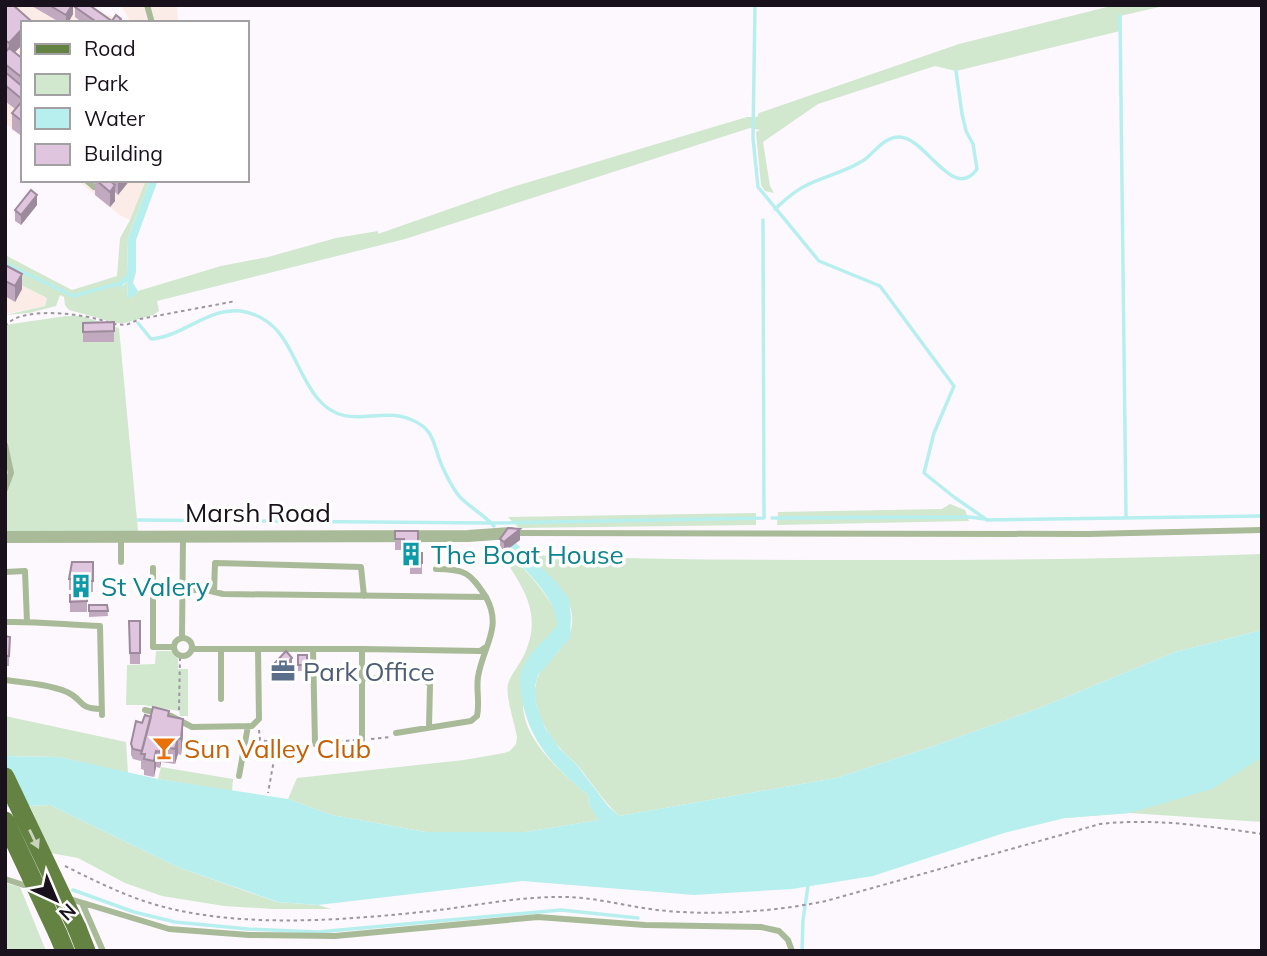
<svg xmlns="http://www.w3.org/2000/svg" width="1267" height="956" viewBox="0 0 1267 956" font-family="Mulish,sans-serif">
<style>
.commercial{fill:#fcece7}
.green{fill:#d1e7ce}
.water{fill:#b7efef}
.lines{fill:none;stroke-linecap:round;stroke-linejoin:round}
.stream{stroke:#b7efef;stroke-width:3.5}
.path{stroke:#9c969e;stroke-width:2;stroke-dasharray:3.5 3.5;stroke-linecap:butt}
.lane{stroke:#a8ba97;stroke-width:6}
.street{stroke:#a8ba97;stroke-width:12}
.primary{stroke:#648342;stroke-width:19}
.primary-bridge{stroke:#648342;stroke-width:19}
.wall{fill:#c1a9c0}
.shaded-wall{fill:#9d8a9c}
.building{fill:#e0c5df;stroke:#9d8a9c;stroke-width:2}
.oneway{fill:#c9d4bd}
.labels{text-anchor:middle;dominant-baseline:central;stroke-width:7;stroke-linejoin:round;paint-order:stroke}
.street-label{font-size:26px;fill:#19111b;stroke:#fff}
.culture-label{font-size:26px;fill:#0d838f;stroke:#fff;text-anchor:start}
.service-label{font-size:26px;fill:#4e5e75;stroke:#fff;text-anchor:start}
.food-label{font-size:26px;fill:#c56008;stroke:#fff;text-anchor:start}
</style>
<rect width="100%" height="100%" fill="#fdf8fe"/>
<!-- commercial -->
<path class="commercial" d="M5,5H94L100,12L113,17L120,23H23V137L5,123Z
M121,5H177L178,23H131Z
M77,180H146L130,220L121,216Z
M5,277L47,298L45,306L5,314Z"/>
<!-- green -->
<path class="green" d="M1115,5H1168L1120,16V31L956,71L935,66L818,104L763,142L770,186L774,193L765,191L761,185L756,132L760,130L750,128L405,239L157,301L159,311L153,315L125,323H116L69,310L65,305L64,297L60,295L56,306L29,313L5,315L45,306L47,298L5,277V255L72,290L117,276L120,238L130,220L146,180H150L128,238L127,276L121,283L120,288L128,282L127,297L135,296L138,291L221,266L268,257L336,238L378,231V234L509,188L747,117H757L759,113L959,44Z
M66,316H81L119,328L138,531L5,535V325Z
M950,504L965,510L969,521L777,525L778,512L942,509Z
M756,513V525L519,528L508,517Z
M507,550C519,564 564,608 557,626C552,639 537,649 528,659C526,674 521,699 524,714C529,745 565,776 588,795L589,805L600,820L525,832H426L332,815L288,799L297,778L464,760L504,753L510,751L516,744L517,737C515,724 505,696 508,684C511,674 520,664 524,655C543,614 524,589 502,555Z
M1262,554V630L1175,652L1042,707L931,747L836,778L619,816C603,801 592,783 578,766C572,759 564,754 559,747C545,731 531,705 536,683C538,671 549,662 557,653C593,613 558,584 528,555C642,560 755,560 869,560C1000,560 1131,559 1262,554Z
M156,651H171L178,659V669H188V716H180L179,711L143,705H126L127,665L155,664Z
M5,716L126,742L128,773L59,757L7,756Z
M1262,741V822L1130,813L1065,818Z
M161,767L233,779L232,791L158,779Z
M50,805L180,868L277,902L318,905L331,909H273L224,906L162,896L125,883L78,858L50,853L30,806Z
M5,883L20,887L46,951H5Z"/>
<!-- water -->
<path class="water" d="M150,180H158L136,240V272L133,283L138,291L135,296L127,298L128,282L124,284L119,290L120,280L127,275L128,238Z
M516,543L557,583L569,599L571,617L570,638L538,675L535,686L536,704L545,728L560,749L576,764L608,806L619,816L836,778L931,747L1042,707L1175,652L1262,630V757L1212,789L1130,813L1065,818L1004,833L873,876L792,889L694,895L522,881L318,905L278,902L180,868L50,805L5,807V756L59,757L158,779L288,799L332,815L426,832H525L599,820L589,805L588,795C553,767 527,739 521,693C520,684 519,675 523,667C530,651 547,639 557,625C556,596 525,571 507,550Z"/>
<g class="lines">
<!-- stream -->
<path class="stream" d="M755,5L753,138L758,187L819,261L880,286L954,386L934,433L924,473L954,497L987,520L1262,516
M1120,16L1126,517
M775,209C784,201 794,191 805,186C824,176 846,172 864,160C875,152 884,137 899,137C926,137 953,203 977,169L973,144L966,131L962,114L956,71
M5,263L73,296L121,283
M138,323L151,339C186,336 210,304 246,312C291,323 292,368 318,399C347,433 379,405 412,420C436,430 433,446 442,466C447,477 453,490 461,498C471,508 484,515 494,526
M772,518L969,517L985,519
M138,520L491,523L764,518L763,220
M73,890L134,912L175,922L248,929L318,932L561,910L638,918
M802,951L803,920L808,886"/>
<!-- path -->
<path class="path" d="M113,324L126,325L140,319L236,301
M5,326C22,305 84,314 108,322
M179,710L180,656
M259,730L260,740L277,743L268,793
M371,739L390,737
M325,743L355,740
M65,866C99,883 131,899 168,908C249,928 348,920 431,911C473,906 516,897 558,897C591,896 624,906 657,910C712,916 772,912 826,901L1100,824C1155,818 1207,826 1262,834"/>
<!-- lane -->
<path class="lane" d="M147,5L152,23
M86,180L94,187
M5,445L11,473L5,489
M515,533L1088,534L1262,530
M121,562V536
M153,568V647H173
M436,569C466,569 470,573 486,597
M5,572L25,571L27,622
M182,590H206L223,594L486,597C503,628 483,646 478,677C476,690 480,703 477,716L471,721L396,733
M214,592L215,563L361,567L364,596
M5,622C37,621 68,625 100,626L102,715
M182,637L183,538
M174 647a9 9 0 1 1 18 0a9 9 0 1 1-18 0Z
M192,649H362
M221,649V699
M313,649L315,744
M363,678L425,679L430,685L429,727
M5,680C26,683 47,684 67,692C85,700 76,708 101,709
M145,710L171,716L192,727L252,726L259,719L258,649
M362,740V649L480,651L486,647
M239,776L248,726
M5,879L33,888
M70,899L169,929L249,935L335,936L538,917L645,925L761,927L779,931L788,940L792,951
M82,903L103,951"/>
<!-- street -->
<path class="street" d="M5,537L468,536L511,533"/>
<!-- primary -->
<path class="primary" d="M77,928L86,951
M58,934L65,951"/>
<!-- primary-bridge -->
<path class="primary-bridge" d="M5,777L77,928
M5,821L58,934"/>
</g>
<!-- wall -->
<path class="wall" d="M30,5H73V14L68,23H61Z
M75,7L112,21L121,23H83L75,17Z
M5,8L30,23H23V44L15,52L23,59V137L12,129V113L15,109L5,101Z
M95,180H130L118,195L115,192V201L110,207L95,195Z
M37,205L21,225L15,221V210Z
M5,265L22,289L15,302L5,296Z
M114,322V342H83V323Z
M395,531H418V553H422V574H410V559H404V550H395Z
M500,539L520,540L504,552L500,550Z
M93,562V592H87V612H70V595H74V590H69V579Z
M89,605H107L108,616L89,617Z
M129,621H140V664H130Z
M5,636L10,637L9,666H5Z
M298,655H307V671H298Z
M274,664L292,668L280,680L274,674Z
M169,716L183,734L181,755L178,754L175,764L161,762L160,768L156,767L154,777L144,775V770L141,769V761L133,759L131,755V744L142,723L151,717Z"/>
<!-- shaded-wall -->
<path class="shaded-wall" d="M72,5H73V14L68,23H66V15Z
M23,28V44L9,58V43Z
M23,72V80L21,78V85L20,87V76Z
M118,180H130L118,195Z
M115,185V201L110,207V192Z
M37,195V205L21,225V215Z
M22,274V289L15,302V286Z
M520,529V540L504,552V542Z
M292,658V668L280,680V670Z
M183,719V734L181,755V739Z
M178,738V754L175,764V749Z
M161,746V762L160,768V752Z
M156,751V767L154,777V761Z"/>
<!-- building -->
<path class="building" d="M7,5H13L30,20L27,23H23V28L9,43L5,40V8Z
M49,5H72L66,15Z
M76,5H89L112,21L116,15L121,19L118,23H98L75,7Z
M9,48L23,59V72L20,76L5,64V53Z
M5,72L23,87V100L5,85Z
M23,100V110L21,112L23,113V122L12,113Z
M96,180H109L115,185L110,192Z
M31,190L37,195L21,215L15,210Z
M5,265L22,274L15,286L5,281Z
M114,322V331L83,332V323Z
M508,528L520,529L504,542L500,539Z
M395,531H418V548H404V539H395Z
M410,553H422V563H410Z
M72,562H93V581H83V589H87V601L70,602V595H74V579H69Z
M89,605H107L108,611H89Z
M129,621H140V653H130Z
M5,636L10,637L9,656H5Z
M286,651L292,658L280,670L274,664Z
M298,655H307V665H298Z
M153,707L169,711L168,716L183,719L181,739L178,738L175,749L161,746L160,752L156,751L154,761L144,759L145,754H141Z
M145,715L151,717L142,751L133,749L131,744L136,721L142,723Z"/>
<!-- one-way arrows -->
<defs><path id="oneway-solid" d="M-6-.8H1V-3.2L6.5 0L1 3.2V.8H-6Z" transform="scale(1.75)"/></defs>
<use class="oneway" href="#oneway-solid" transform="translate(34 839) rotate(64)"/>
<!-- icons -->
<defs>
<g id="building-bare" transform="scale(1.89)"><path d="M-4-6H4V6H1V3H-1V6H-4ZM-2.5-4.3h1.7v1.8h-1.7ZM.8-4.3h1.7v1.8H.8ZM-2.5-1h1.7V.8h-1.7ZM.8-1h1.7V.8H.8Z" fill="#0f9aa8" stroke="#fff" stroke-width="2.5" paint-order="stroke"/></g>
<g id="office-bare" transform="scale(1.89)"><path d="M-6-3h4V-5.5h4V-3h4V5H-6ZM-1-4.5V-3h2v-1.5ZM-6 0V1H6V0Z" fill="#5c6f8a" stroke="#fff" stroke-width="2.5" paint-order="stroke"/></g>
<g id="bar-bare" transform="scale(1.89)"><path d="M-6-5H6L.8 .8V4.5H3.5V6h-7V4.5H-.8V.8Z" fill="#e8710a" stroke="#fff" stroke-width="2.5" paint-order="stroke"/></g>
</defs>
<g fill-rule="evenodd">
<use href="#building-bare" x="411" y="554"/>
<use href="#building-bare" x="81" y="586"/>
<use href="#office-bare" x="283" y="671"/>
<use href="#bar-bare" x="164" y="748"/>
</g>
<g class="labels">
<!-- street labels -->
<g class="street-label">
<text x="258" y="512">Marsh Road</text>
</g>
<!-- culture labels -->
<g class="culture-label">
<text x="431" y="554">The Boat House</text>
<text x="101" y="586">St Valery</text>
</g>
<!-- service labels -->
<g class="service-label">
<text x="303" y="671">Park Office</text>
</g>
<!-- food labels -->
<g class="food-label">
<text x="184" y="748">Sun Valley Club</text>
</g>
</g>
<!-- border -->
<rect width="1267" height="956" fill="none" stroke="#19111b" stroke-width="14"/>
<!-- legend -->
<rect x="21" y="21" width="228" height="161" fill="#ffffff" stroke="#a3a0a4" stroke-width="2"/>
<rect x="35" y="44" width="35" height="10" fill="#648342" stroke="#a3a0a4" stroke-width="2"/>
<text x="84" y="56" font-size="21" fill="#19111b">Road</text>
<rect x="35" y="74" width="35" height="21" fill="#d1e7ce" stroke="#a3a0a4" stroke-width="2"/>
<text x="84" y="91" font-size="21" fill="#19111b">Park</text>
<rect x="35" y="108" width="35" height="21" fill="#b7efef" stroke="#a3a0a4" stroke-width="2"/>
<text x="84" y="126" font-size="21" fill="#19111b">Water</text>
<rect x="35" y="144" width="35" height="21" fill="#e0c5df" stroke="#a3a0a4" stroke-width="2"/>
<text x="84" y="161" font-size="21" fill="#19111b">Building</text>
<!-- north arrow -->
<g transform="translate(56 900) rotate(136)" stroke="#ffffff" stroke-width="5" paint-order="stroke">
<path d="M0-5L12 26L0 18L-12 26Z" fill="#19111b"/>
<text y="-10" font-size="19" font-weight="bold" text-anchor="middle" fill="#19111b">N</text>
</g>
</svg>
